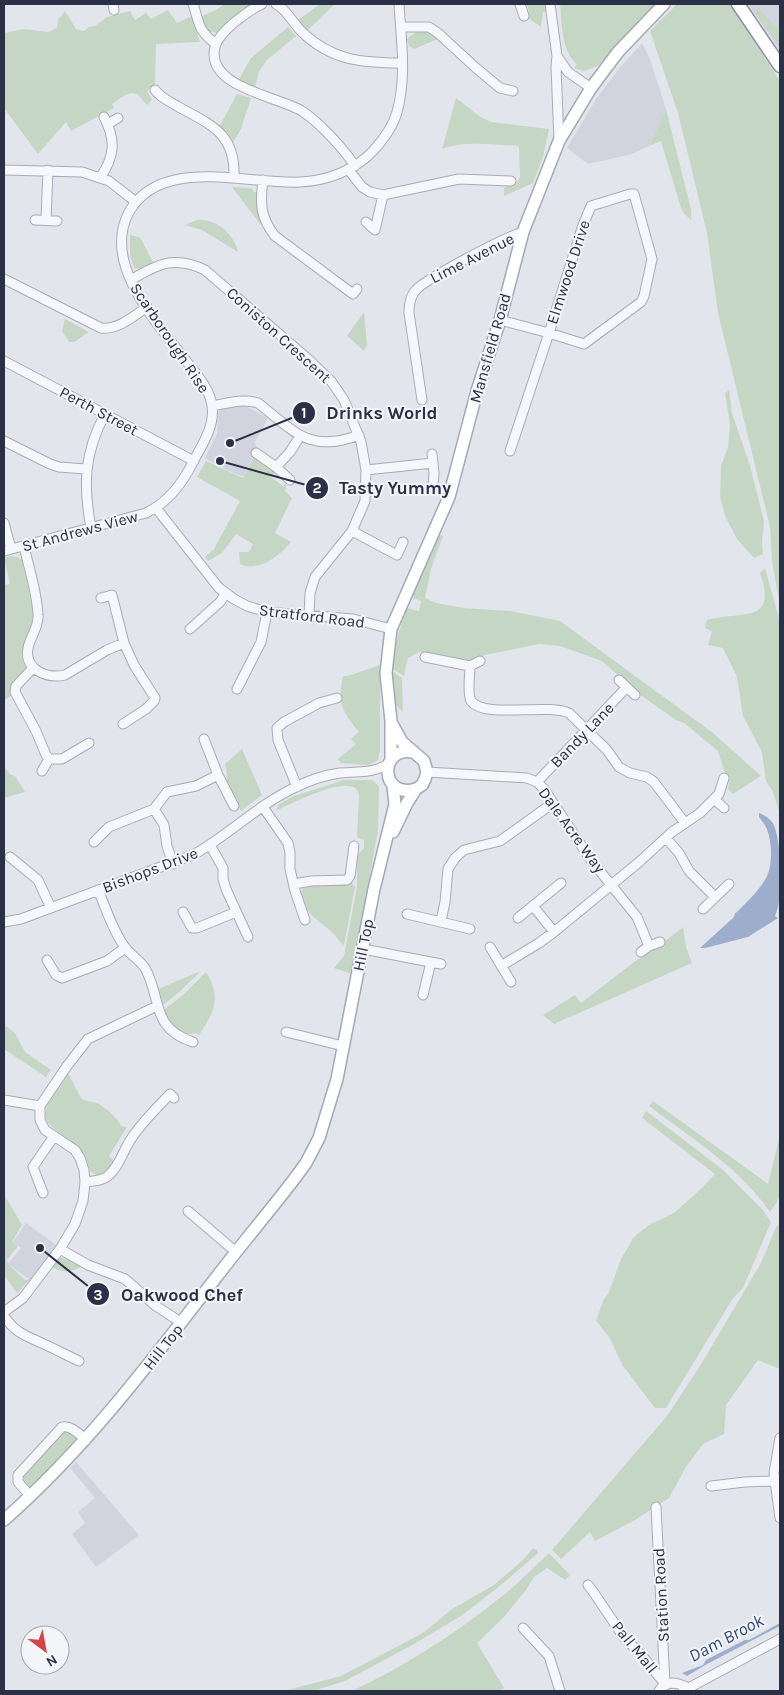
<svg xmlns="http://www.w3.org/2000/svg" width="784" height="1695" viewBox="0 0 784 1695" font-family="Karla,sans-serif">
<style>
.built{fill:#d1d4de}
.green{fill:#c6d6c4}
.water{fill:#9daecd}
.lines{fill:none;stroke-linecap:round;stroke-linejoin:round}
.minor-casing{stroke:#a8abb7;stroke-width:11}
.major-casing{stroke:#a2a8b8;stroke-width:14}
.highway-casing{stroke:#8a91a3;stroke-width:15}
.minor{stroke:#f6f7fa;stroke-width:9}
.major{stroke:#fff;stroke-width:11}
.highway{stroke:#fff;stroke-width:12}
.labels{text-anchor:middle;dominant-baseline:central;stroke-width:4;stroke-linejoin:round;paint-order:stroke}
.street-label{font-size:16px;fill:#2a3045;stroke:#f3f5f9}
.water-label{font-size:18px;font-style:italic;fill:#32497b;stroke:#f3f5f9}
.leader{fill:none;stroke:#2a3045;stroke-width:2}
.callout-dot{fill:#2a3045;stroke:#f3f5f9;stroke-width:2}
.mark-label{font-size:15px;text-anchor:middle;font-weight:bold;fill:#fff}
.callout-label{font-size:18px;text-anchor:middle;font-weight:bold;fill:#2a3045;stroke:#f3f5f9;stroke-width:4;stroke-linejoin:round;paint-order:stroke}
</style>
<rect width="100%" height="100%" fill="#e3e5ec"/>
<!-- built -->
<path class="built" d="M748,4H780V52L773,40Z
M642,43L650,59L666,109L649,146L632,154L588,164L567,148L596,99L618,70Z
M240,403L268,418L255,442L257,448L243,477L225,469L205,458L217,434L218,412L224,407Z
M26,1223L56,1245L30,1280L8,1264L21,1248L13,1242Z
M76,1462L139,1535L96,1567L72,1534L85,1523L78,1512L95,1498L70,1468Z"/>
<!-- green -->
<path class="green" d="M225,4H255L220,33L203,31L200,17L216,10Z
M320,4H335L307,31L298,20Z
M527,4H547V11L543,12L541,27L527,17L529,12Z
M560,4H655L618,43L598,66L584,71L574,68L577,64C561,51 562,23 560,4Z
M677,4H730L780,81V606L772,561L770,527L718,313L707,233L678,113L650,31Z
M759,8L770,21L780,30V47L754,12Z
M168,10L177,23L192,16L200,42L156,44L155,85L147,91L152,100L147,105L137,94C127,91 120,99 112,104L114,108L71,131L66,122L38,154L4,108V33L24,29L48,32L57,28L58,20L65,11L76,29L84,31L89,27L95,26L107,17L130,11L135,20L146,13L151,19Z
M288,27L296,36L268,59L259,71L255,88L238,81L251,58Z
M417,31H425L438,39L414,49L409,46L407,39Z
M237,94L251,98L241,129L233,143L219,127Z
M456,98L479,116L491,122L549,129L543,157L533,183L504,196V188L509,184L518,182L520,176L519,146C494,145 466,140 442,149Z
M666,109L691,209V220L684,213L681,208L661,141L649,146Z
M232,187L252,188L254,192H257L261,225Z
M197,220C216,218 234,234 238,252L202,230L185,225Z
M130,235L139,237L141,239L153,262L139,269L134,268L130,256Z
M364,312L367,345L364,351L347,336Z
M65,318V319L89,332L74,342H69L62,331Z
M729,390L732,413L750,466L764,521L762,542L763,554L754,558L737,539L726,518L720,497L721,466L728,447L730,424L725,393Z
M255,454L276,471L271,477L283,486L287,482L285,491L292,498L275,533L291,542C279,556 259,573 240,564L239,552H249L253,544L236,534L222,553L208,561L205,557L214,549L240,501L197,477L206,461L243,478Z
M440,535L443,536L431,569L425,598L436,603L463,608L510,611L560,621L713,733L761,776L733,794L728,789L730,777L726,776L718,751L684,723L676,720L639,694L602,661L560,646L539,644L485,655L472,662L419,652L408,658L404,676L393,669C394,647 399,629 407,608L419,611L421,601L411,597Z
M11,556L17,557L22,560L34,614C32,625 25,637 24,647C23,654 27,660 27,666C26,675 11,677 11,696L4,700V585L10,584L4,558Z
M765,568L780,622V814L773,792L766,781L762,752L743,716L737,677L723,648L708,645L712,631L705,628L707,620C738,610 779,626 760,573Z
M380,665V750L378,760L369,765L341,763L338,759L356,744L351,739L359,732C342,712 337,702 343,676H348Z
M392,671L402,678L403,712L395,704Z
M242,749L262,795L241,811L226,783L227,775L225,764Z
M4,766L10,774L15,776L25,792L4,798Z
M344,780H372L379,786L378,830L352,974L334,968L344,956L357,886V855L364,848V840L357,837L359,795C358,792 357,789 355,788C341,778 290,804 276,811L278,805L294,796Z
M334,883L346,884L352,883L355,887L344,945C339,942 337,937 333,933C320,921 302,912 300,893L307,884Z
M683,927L686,947L692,963L554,1024L543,1015L575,995L581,1003L634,962L660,945Z
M201,971L177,994L163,1005L158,989Z
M206,972C222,997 214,1013 199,1035L195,1033C178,1038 170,1024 164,1010L185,993Z
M6,1026L15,1033L25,1052L51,1070L46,1077L4,1049V1029Z
M68,1073L81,1098C86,1102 91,1101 97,1103C104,1106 119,1119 121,1126L127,1127L109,1156L113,1160L108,1170L102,1176L92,1173C87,1165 87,1156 80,1149C72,1140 61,1135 52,1127C34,1112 59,1087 68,1073Z
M653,1101L768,1184L780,1135V1193L777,1202L770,1212C741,1169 690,1137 649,1106Z
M646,1111L722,1169L763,1210L771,1222L743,1288L733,1298L666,1408H655L623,1366L609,1337L596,1321L603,1301L609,1292L621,1259L634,1237L649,1225L674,1213L701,1189L715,1174L642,1118Z
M4,1194L22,1225L12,1242L18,1246L7,1260L8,1264L25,1280L30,1279L17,1293L4,1275Z
M777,1225L780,1227V1369L758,1360L726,1405L724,1434L703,1444L686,1467L669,1498L635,1520L595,1541L590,1532L561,1559L552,1550L667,1416L700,1366L761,1263Z
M62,1258L73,1261L81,1267C72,1272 61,1273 52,1267L58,1259Z
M67,1430L71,1433L78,1440L32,1488H29L20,1479L64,1431Z
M533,1548L537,1550L538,1553L501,1585L461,1616L414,1644L345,1681L313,1691H284L341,1676L423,1633L452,1609L494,1585L523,1560Z
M549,1553L570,1575L565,1580L547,1568L534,1577L526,1590L503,1618L477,1643L504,1688L498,1691H352C405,1666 455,1634 501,1597C518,1584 533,1568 549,1553Z"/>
<!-- water -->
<path class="water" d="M759,813C764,815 769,818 772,822C781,834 782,885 779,900C779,905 777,911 775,916L778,918L748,937L705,948H700L734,917L735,913L737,912C748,901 760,890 767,876C773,863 772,840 766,827C764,823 761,820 759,817Z
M780,1623V1626L707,1664L687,1676L682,1673L703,1665L706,1660L745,1640H749Z"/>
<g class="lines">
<!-- minor casing -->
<g class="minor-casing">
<path id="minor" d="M113,4L114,10
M193,4C200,24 197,30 216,44
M262,4C248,11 219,31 215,47C205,87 277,96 302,111C320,123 343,148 355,166
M276,4C287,10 293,23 302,32C332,61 363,63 402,63
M520,4L524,16
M550,4L557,56L556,67L559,141
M401,27H429L438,33L476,68L500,88L513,91
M557,56L568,72L591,88
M155,90C161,98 169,101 177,106C211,125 236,133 234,178
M108,124L118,118
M348,169L362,187L370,192L383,195L459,179L511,181
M4,170L82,172L109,181L136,202
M100,178C115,156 116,140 104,117
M263,180C260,203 260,217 275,236L353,294L357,289
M35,220L57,221
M46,220L48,170
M366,222L375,230L383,195
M4,279L101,328C118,330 134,316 147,307
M131,280C157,264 175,255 205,270L308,359L331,381L344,400L361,442L366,470L365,501L352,531L315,577L310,593L309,616
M500,320L549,333L583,225L591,206L630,194H634L652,259L644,296L641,302L584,344L549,333L510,451
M4,361L194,461
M422,400L409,313C409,305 410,297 415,291C424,279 506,237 523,232
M213,406C227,403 243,398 258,403C294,431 309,454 359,435
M4,441L50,464L59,467L86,469
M256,453L276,467
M432,454L434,473L433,486
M366,470L433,463
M290,480L276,467L290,452L300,436
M156,508L219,588L234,599L247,606L267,612L353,619L391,629
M4,523L11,549
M91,528C83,485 84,453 105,414
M352,531L397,555L403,542
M24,546C29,569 37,592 38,615C39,627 30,637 28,648C24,670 47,679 65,675L107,650L124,643L134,665L155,698L154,701L146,709L123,724
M4,551L146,513C169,502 183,483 194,460C203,444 215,425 212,406C210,389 197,375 187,362C158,324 101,264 129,212C161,155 249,185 300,182C326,181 354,171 373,151C383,140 393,127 397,112C407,77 401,39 399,4
M101,598L112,595L124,643
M190,629L220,602L226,593
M425,657L470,666L480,661
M470,666C470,674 467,694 471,701C484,719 547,703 569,713L607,750L619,767L630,773L647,777L654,782L685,823
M33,668L16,686L15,692L36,731L46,755L49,759H62L89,743
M619,680L635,695
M237,689L261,642L267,612
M204,739L218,775L234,806
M42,771L49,759
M427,772L527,778L537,782L544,789L591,860L637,917L649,946
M537,782L626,688
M297,787L278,740L277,728L284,722L319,703L337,698
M715,800L724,808
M263,807L288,843L290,853V869L295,891L305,920
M154,809L164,825L167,846L173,864
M666,838L679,853L689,871L715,897
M94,842L109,827L154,809L167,792L196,786L218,775
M210,845L223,868V879L226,889L248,937
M10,857L38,880L51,908
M294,884L311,881L347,880L350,876L354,846
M98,890C106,908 112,929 124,946C129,954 139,959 145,968C162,998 150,1028 193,1042
M533,906L554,932
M703,909L729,884
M183,912L192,928H197L236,912
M407,914L470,929
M518,918L561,883
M441,921L445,902L448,869L455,858L464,850L500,841L553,803
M4,922L21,919L193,855C229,835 259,804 296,787C310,780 325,775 340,773C360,771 370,774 389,764
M490,947L511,982
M363,949L441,964
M641,952L649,946L660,942
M47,960L56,975L62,978L107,961L125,948
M501,966L539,943L554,932L638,863L672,832L700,813L719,794L724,778
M423,995L431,962
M286,1032L343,1046
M4,1100L40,1106
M85,1182C93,1181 102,1181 108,1176C119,1167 123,1151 131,1139C142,1122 156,1109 170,1094L174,1098
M43,1193L33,1167L54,1136
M188,1211L236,1252
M60,1249L88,1265L125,1279L156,1306L182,1323
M4,1312L23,1298L60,1249L75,1224L83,1201L85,1182L84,1170L80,1158L75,1150L45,1130L40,1120V1106L67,1066L88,1039L157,1006
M4,1316C16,1334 27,1336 46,1345C57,1350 68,1356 79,1361
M780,1438L774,1473L780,1518
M711,1486L745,1482L775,1481
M30,1496L18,1482V1475L62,1427C71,1425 79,1434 86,1440
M656,1507L665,1684
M588,1585L594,1593L623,1636L644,1658L665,1684
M523,1628L549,1656L560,1691
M659,1691C666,1680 677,1682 688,1688
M683,1691L780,1639"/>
</g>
<!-- major casing -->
<g class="major-casing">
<path id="major" d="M392,724L402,742L424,761L427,772L425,779L422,785L416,789L407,803L393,832
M413,752C378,746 380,800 416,789
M391,759V721L386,673L391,629L449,497L477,391L500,320L523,232L559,141L591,88L618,52L664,4
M4,1520C94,1441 163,1345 236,1252C256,1227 276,1203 295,1178L306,1163L319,1138L337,1079L374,889L395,804L393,786"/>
</g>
<!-- highway casing -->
<g class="highway-casing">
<path id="highway" d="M738,4L780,66"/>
</g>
<!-- minor -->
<use href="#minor" class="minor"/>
<!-- major -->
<use href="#major" class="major"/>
<!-- highway -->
<use href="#highway" class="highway"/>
</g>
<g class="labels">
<!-- street labels -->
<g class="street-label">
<text transform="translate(472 258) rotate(-27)">Lime Avenue</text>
<text transform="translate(568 272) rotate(-72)">Elmwood Drive</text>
<text transform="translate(279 335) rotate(42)">Coniston Crescent</text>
<text transform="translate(170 338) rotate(56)">Scarborough Rise</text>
<text transform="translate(490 348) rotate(-74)">Mansfield Road</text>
<text transform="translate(99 411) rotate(28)">Perth Street</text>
<text transform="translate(80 531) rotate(-15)">St Andrews View</text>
<text transform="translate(312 616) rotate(7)">Stratford Road</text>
<text transform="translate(582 735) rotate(-46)">Bandy Lane</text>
<text transform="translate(572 830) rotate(54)">Dale Acre Way</text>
<text transform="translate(150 870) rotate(-21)">Bishops Drive</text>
<text transform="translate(363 945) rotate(-79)">Hill Top</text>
<text transform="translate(163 1347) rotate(-52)">Hill Top</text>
<text transform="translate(661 1595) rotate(-93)">Station Road</text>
<text transform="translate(635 1647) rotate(51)">Pall Mall</text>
</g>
<!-- water labels -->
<g class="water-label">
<text transform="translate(726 1638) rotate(-28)">Dam Brook</text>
</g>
</g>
<!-- callouts -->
<path class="leader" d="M230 443L304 413M220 461L317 488M40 1248L98 1294"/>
<g class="callout-dot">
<circle cx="230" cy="443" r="5"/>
<circle cx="220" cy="461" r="5"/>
<circle cx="40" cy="1248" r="5"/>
<circle cx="304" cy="413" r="12"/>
<circle cx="317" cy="488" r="12"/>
<circle cx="98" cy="1294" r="12"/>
</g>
<g class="mark-label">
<text x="304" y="418">1</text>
<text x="317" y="493">2</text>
<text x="98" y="1300">3</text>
</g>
<g class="callout-label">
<text x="382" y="419">Drinks World</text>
<text x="395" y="494">Tasty Yummy</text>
<text x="182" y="1301">Oakwood Chef</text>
</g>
<!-- border -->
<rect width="784" height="1695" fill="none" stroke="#2a3045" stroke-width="10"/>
<!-- north arrow -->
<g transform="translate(45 1650) rotate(148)"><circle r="24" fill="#f3f5f9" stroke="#a3a6b1"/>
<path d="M0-4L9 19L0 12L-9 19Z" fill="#d54448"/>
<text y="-8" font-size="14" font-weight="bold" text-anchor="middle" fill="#2a3045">N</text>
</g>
</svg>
